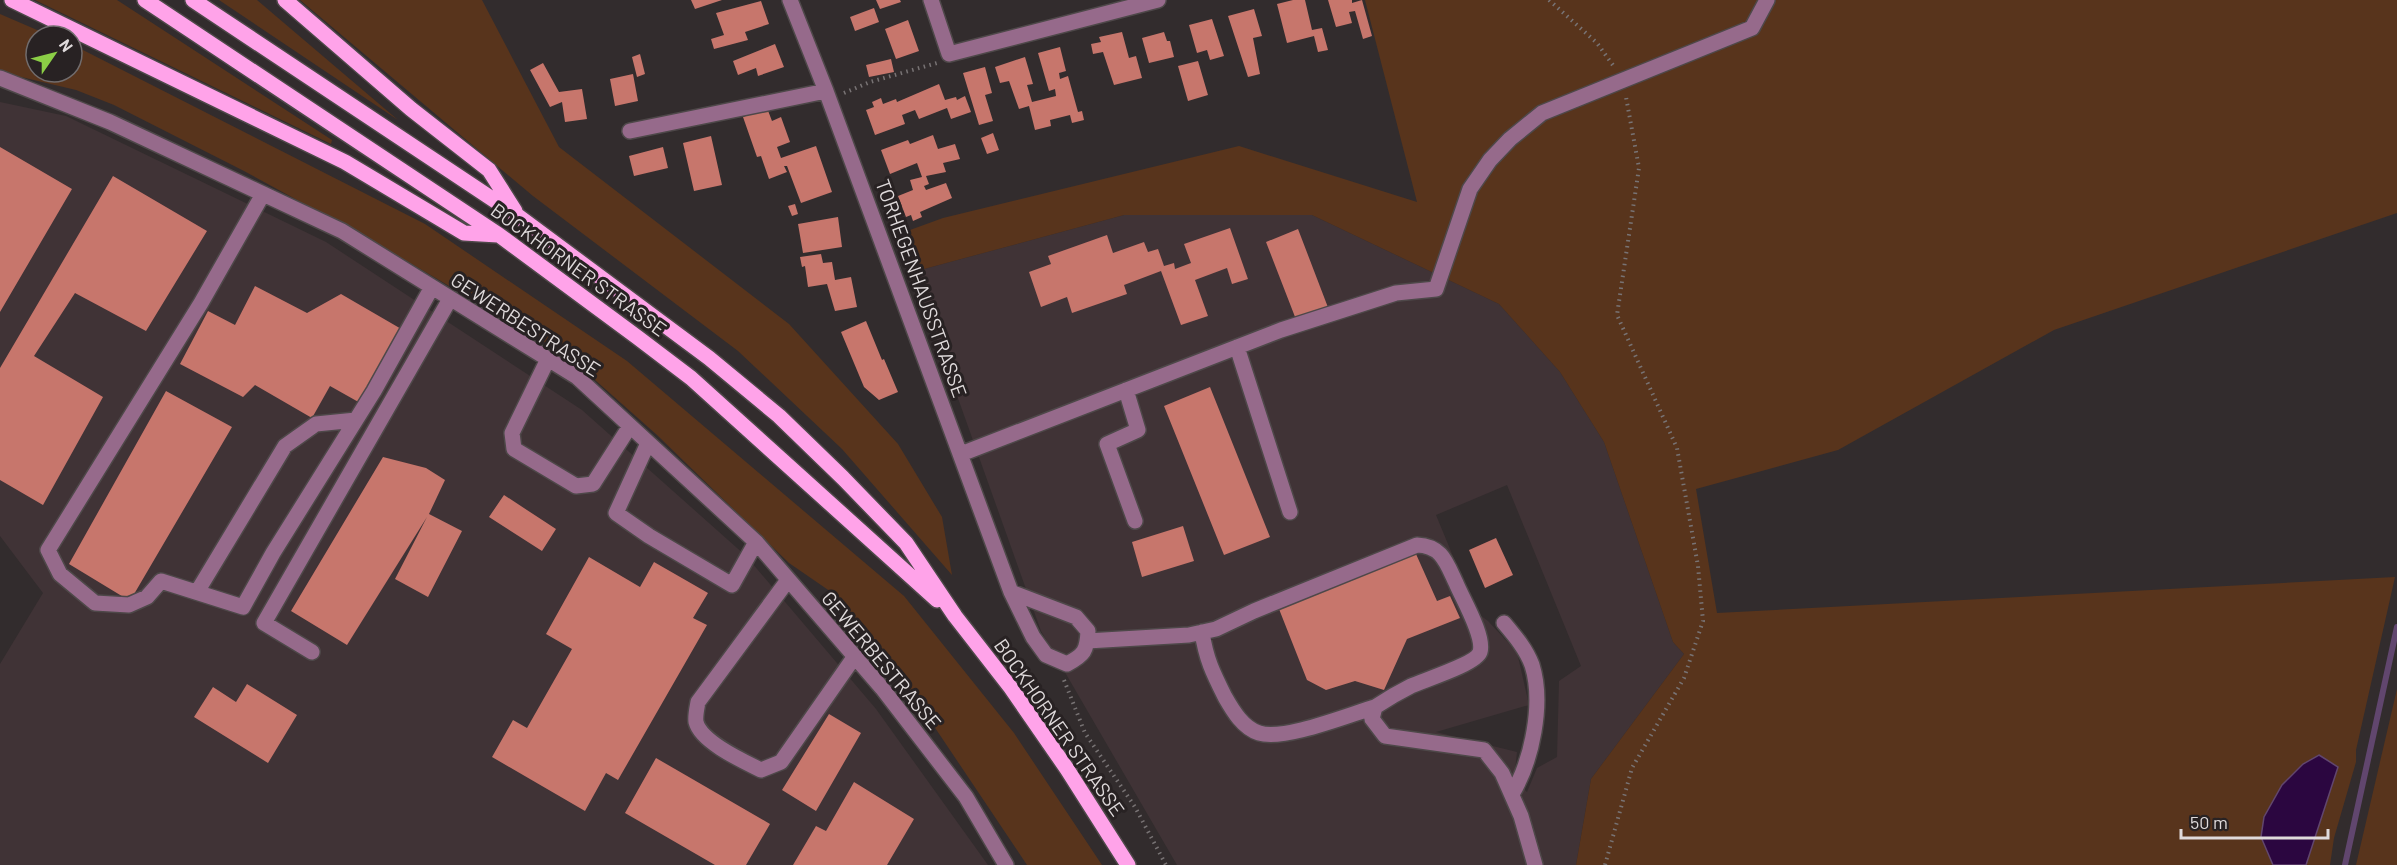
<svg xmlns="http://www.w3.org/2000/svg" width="2397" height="865" viewBox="0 0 2397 865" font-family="Barlow,sans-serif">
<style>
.built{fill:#403336;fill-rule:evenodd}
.green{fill:#58341c}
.water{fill:#2b0640;stroke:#61466e;stroke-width:1.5}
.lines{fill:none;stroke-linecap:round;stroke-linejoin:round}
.stream{stroke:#61466e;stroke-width:6}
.building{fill:#c7766c}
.minor-casing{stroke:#4e4849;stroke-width:18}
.major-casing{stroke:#4e4849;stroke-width:18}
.path{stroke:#787374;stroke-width:4;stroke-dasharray:1.5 4.5;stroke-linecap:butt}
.minor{stroke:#966a8b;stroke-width:15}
.major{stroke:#ffa3e9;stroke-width:15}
.labels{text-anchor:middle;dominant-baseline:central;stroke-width:6;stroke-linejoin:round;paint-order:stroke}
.street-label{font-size:20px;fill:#dfdadb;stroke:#282223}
</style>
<rect width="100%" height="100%" fill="#322c2d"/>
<!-- built -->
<path class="built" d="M0,102L66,116L326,242L582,410L746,556L876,709L988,865H0V664L43,593L0,536Z
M1124,215H1312L1499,304L1560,372L1604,442L1673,642L1684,654L1591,779L1576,865H1177L1041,631L913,272ZM1507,485L1581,666L1559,681L1557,757L1537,768L1527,792L1514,780L1517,752L1436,732L1529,705L1517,652L1488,621L1476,612L1436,515Z"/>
<!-- green -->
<path class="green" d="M35,0H117L332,140L331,144Z
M219,0H257L398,120Z
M300,0H482L559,147L789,324L898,444L942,517L952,575L842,449L738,351L533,196Z
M1365,0H2397V213L2054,330L1838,450L1696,489L1717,613L2395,577L2356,750V762L2334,838L2330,865H2306L2338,767L2261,837L2273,865H1576L1591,779L1684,654L1673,642L1604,442L1560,372L1499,304L1312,215H1124L913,272L899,234L943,218L1239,146L1417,202Z
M0,14L51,36H36V72H72V45L81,49L425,224L627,361L904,596L1014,733L1102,865H1027L895,668L837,596L789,563L657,435L568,356L376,243L244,171L114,105L76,90L0,72Z
M2397,689V865H2356Z"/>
<!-- water -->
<path class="water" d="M2319,755L2338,767L2306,865H2273L2261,837L2264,817L2282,785L2303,764Z"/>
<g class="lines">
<!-- stream -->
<path class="stream" d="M2345,865L2397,627"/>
</g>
<!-- building -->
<path class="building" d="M691,0H722L695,9Z
M876,0H900L901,2L880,9Z
M1293,0H1305L1312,30L1322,28L1328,50L1318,52L1314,36L1287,43L1277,4Z
M1328,0H1352V3L1362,0L1372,36L1363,39L1355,11L1349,12L1352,23L1336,27Z
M761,1L769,24L745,32L748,40L714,49L711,39L724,35L716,13Z
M874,8L879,22L855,31L850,17Z
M1254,9L1262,36L1253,38L1260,74L1248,77L1228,16Z
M1212,19L1224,56L1210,60L1207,50L1197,53L1189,25Z
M908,20L919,51L896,59L885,29Z
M1122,32L1129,58L1136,56L1142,78L1114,85L1103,52L1093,54L1091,44L1101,42L1099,37Z
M1164,32L1167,41H1170L1174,57L1149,63L1142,38Z
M775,44L784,67L758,76L756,68L738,75L733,61Z
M1060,47L1066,71L1059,73L1060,79L1068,76L1078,112L1082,111L1084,120L1072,123L1070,115L1050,120L1051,126L1035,130L1029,106L1019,109L1009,81L1000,83L995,67L1025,57L1033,84L1027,85L1032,102L1056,96L1055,89L1049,91L1038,53Z
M640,54L645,74L637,77L632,57Z
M891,59L894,72L869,77L866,65Z
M1198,61L1208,95L1188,101L1178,66Z
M543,63L559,92L582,89L587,119L565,122L562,102L550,107L530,70Z
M985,67L992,93L985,95L993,121L979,125L963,73Z
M633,74L638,101L615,106L610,79Z
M939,84L945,100L956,97L957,100L965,96L971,112L951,119L947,108L919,119L915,110L902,115L905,124L875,135L866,110L874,107L872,102L881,98L883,104L896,99L897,102Z
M767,108L772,121L781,117L790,142L777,147L781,158L816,146L832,192L801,203L787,166H784L787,172L769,179L761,156L757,157L743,117Z
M993,133L999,150L987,154L981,138Z
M933,135L938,149L955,144L960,159L943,163L946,172L926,176L929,184L924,186L926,190L946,183L952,198L920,212L922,217L913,221L911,215L906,217L898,196L913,190L910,180L922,177L917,163L890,174L881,150L908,140L910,144Z
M711,136L722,185L694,191L683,143Z
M0,147L72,189L0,312Z
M663,147L668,168L634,176L629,156Z
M113,176L207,231L146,331L75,293L34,356L103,397L43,505L0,480V368Z
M795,204L798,214L792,216L788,206Z
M838,217L842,247L803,253L798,224Z
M1230,228L1248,279L1232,284L1227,268L1195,280L1208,316L1181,325L1161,271L1124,285L1127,294L1072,313L1067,297L1041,307L1029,272L1051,264L1048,256L1107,235L1113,253L1144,242L1148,252L1158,249L1164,266L1174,263L1175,269L1191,263L1184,244Z
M1298,229L1329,310L1297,322L1266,242Z
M821,254L823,263L832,262L835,280L851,277L857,307L835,311L827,284L808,287L805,266L802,267L800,257Z
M255,286L307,313L341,294L403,330L362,404L330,386L312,418L255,385L243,397L180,364L208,311L235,325Z
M866,321L882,360L884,359L898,392L879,400L864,387L841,332Z
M1210,387L1270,537L1224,555L1164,406Z
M166,391L232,427L130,601L69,564Z
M383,457L426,468L445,480L429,514L462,531L428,597L395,579L427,517L347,645L291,611Z
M504,495L556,529L542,551L489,517Z
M1183,526L1194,561L1142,577L1132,542Z
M1496,538L1513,575L1485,588L1469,550Z
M1416,554L1437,601L1450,596L1460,618L1407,639L1384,690L1355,681L1326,690L1307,680L1279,609Z
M589,557L640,587L654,562L708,593L693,618L707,625L618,780L606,773L585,811L492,757L513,720L527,728L572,649L546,634Z
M247,684L297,715L268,763L194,717L213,687L236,702Z
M829,714L861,733L816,811L782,790Z
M656,758L770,824L746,865H715L625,813Z
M854,782L914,819L887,865H793L816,826L826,831Z"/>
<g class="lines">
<!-- minor casing -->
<g class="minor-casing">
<path id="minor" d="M790,0L826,91L1011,592L1033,637L1046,655L1067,664C1084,655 1087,651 1088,631L1076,617L1011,592
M931,0L949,54L1158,0
M0,78L110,122L342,231L577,377L756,542L882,688L966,797L1006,865
M630,131L826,91
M263,194L201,303L48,550L60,574L95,603L129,605L147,597L161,581L243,607L273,553L374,391L432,287
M1237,347L1290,512
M548,359L512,433L514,449L576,486L593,484L630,426
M1126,390L1138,430L1107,444L1135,521
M648,443L616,513L649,536L732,585L756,542
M961,454L1281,330L1396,293L1436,289L1470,189L1490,160L1510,139L1542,113L1752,28L1767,0
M788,580L698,702C697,708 695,716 696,722C701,742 743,761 761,770L781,762L855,656
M197,592L285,446L316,424L356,420
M1504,623C1515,636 1526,649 1532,665C1544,703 1532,761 1512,794
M1202,632C1206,659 1213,673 1225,697C1233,711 1243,728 1259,733C1284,741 1348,715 1375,707
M1087,641L1189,635L1216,629L1254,611L1417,545C1442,546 1446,562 1456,583C1462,598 1485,636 1480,652C1476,664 1424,680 1411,686C1399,692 1387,699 1375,707L1372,719L1385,736L1484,750L1502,773L1521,816L1535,865
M312,652L264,623L450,299"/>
</g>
<!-- major casing -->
<g class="major-casing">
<path id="major" d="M12,0L345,162L464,233L498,235
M145,0L499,235L637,337L691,378L937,600
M193,0L518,216L709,358L779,416L843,478L906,543L955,616L1011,688L1067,769L1128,865
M285,0L411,109L489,170L515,211"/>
</g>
<!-- path -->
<path class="path" d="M1549,0L1597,43L1615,68
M844,93L870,82L937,63
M1064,680L1085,733L1135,807L1166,865
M1605,865L1632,768L1684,678L1703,621L1698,566L1677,448L1617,315L1639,168L1626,97"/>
<!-- minor -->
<use href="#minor" class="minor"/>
<!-- major -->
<use href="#major" class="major"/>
</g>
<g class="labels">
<!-- street labels -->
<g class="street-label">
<text transform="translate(579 269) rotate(36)">BOCKHORNER STRASSE</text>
<text transform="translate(922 288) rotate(70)">TORHEGENHAUSSTRASSE</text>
<text transform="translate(526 324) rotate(33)">GEWERBESTRASSE</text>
<text transform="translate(882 660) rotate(50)">GEWERBESTRASSE</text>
<text transform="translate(1060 727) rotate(55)">BOCKHORNER STRASSE</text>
</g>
</g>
<!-- north arrow -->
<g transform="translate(54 54) rotate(55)"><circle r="28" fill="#282223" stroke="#716c6d" stroke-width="1.5"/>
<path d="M0-4.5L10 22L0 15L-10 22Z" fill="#8bce46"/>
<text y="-9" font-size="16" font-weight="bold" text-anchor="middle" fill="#dfdadb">N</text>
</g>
<!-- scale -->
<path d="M2181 829v9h147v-9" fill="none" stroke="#dfdadb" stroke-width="3"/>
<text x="2190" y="829" font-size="18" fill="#dfdadb" stroke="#282223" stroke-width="4.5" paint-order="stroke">50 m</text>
</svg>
